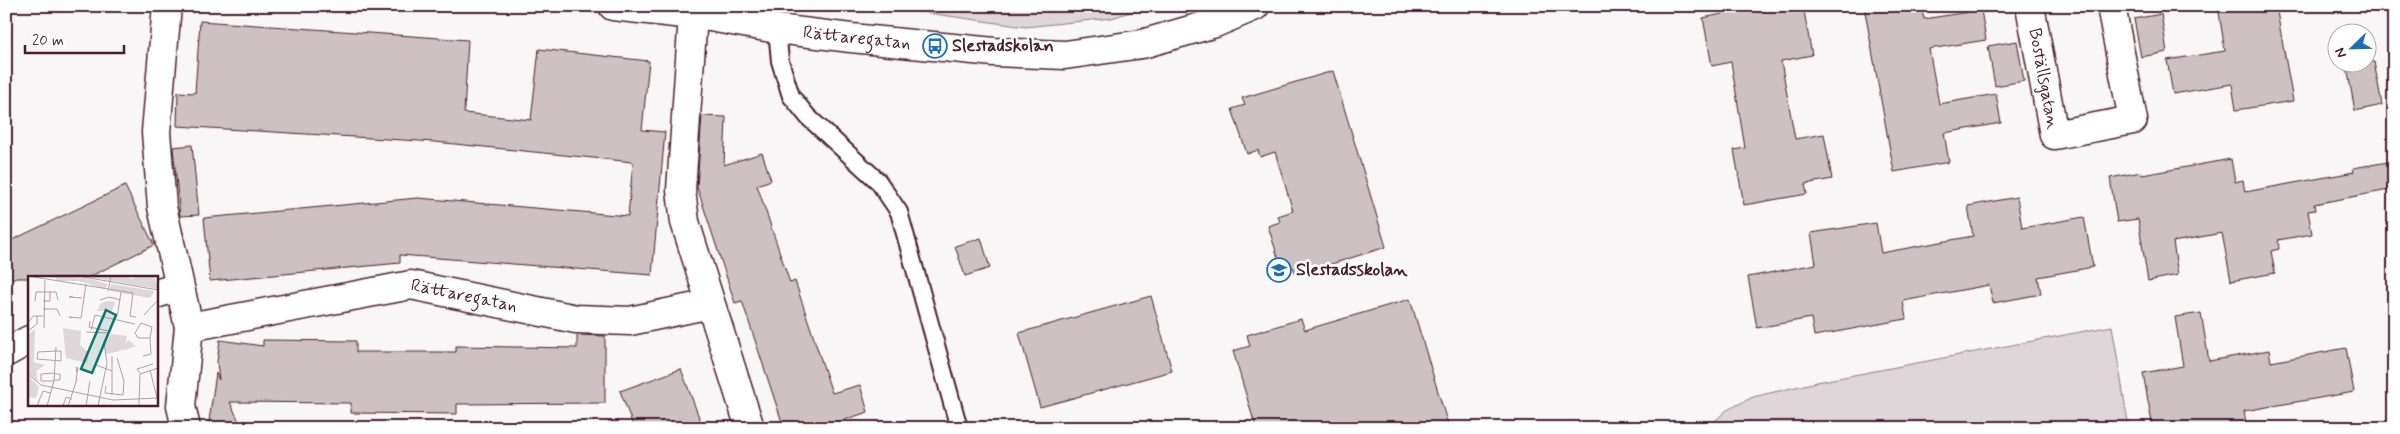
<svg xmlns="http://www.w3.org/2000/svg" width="2400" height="434" viewBox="0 0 2400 434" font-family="Mynerve,sans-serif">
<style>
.green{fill:#ded6d9;stroke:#947a82}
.building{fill:#cdc1c4;stroke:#4a1f2b}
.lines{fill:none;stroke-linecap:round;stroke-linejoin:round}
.lane-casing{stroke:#4a1f2b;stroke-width:20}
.street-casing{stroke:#4a1f2b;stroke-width:31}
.lane{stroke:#fff;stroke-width:16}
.street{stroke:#fff;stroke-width:28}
.labels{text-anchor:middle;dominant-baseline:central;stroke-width:5;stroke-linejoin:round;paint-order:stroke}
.street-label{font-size:18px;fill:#4a1f2b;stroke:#fff}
.poi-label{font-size:18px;font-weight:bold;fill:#4a1f2b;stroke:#fff;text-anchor:start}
.inset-road{fill:none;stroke:#b2a0a5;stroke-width:1}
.view{fill:#0f766e;fill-opacity:0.15;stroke:#0f766e;stroke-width:2.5}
.inset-edge{fill:none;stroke:#4a1f2b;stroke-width:2.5}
</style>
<rect width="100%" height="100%" fill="#f8f6f7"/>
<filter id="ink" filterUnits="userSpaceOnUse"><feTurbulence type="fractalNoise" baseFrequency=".02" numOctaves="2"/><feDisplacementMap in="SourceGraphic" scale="10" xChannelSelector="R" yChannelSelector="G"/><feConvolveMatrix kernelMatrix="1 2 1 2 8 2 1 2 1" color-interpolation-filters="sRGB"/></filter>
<g filter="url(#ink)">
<!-- green -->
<path class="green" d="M879,6H1148L1112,18L1025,27Z
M2112,326L2129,428H1707L1727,410L1753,397L1817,382Z"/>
<!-- building -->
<path class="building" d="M1721,6H1803L1812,55L1781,61L1795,139L1824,134L1832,179L1805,184L1807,194L1744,205L1734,150L1745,148L1731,62L1712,66L1703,18L1722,14Z
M1864,6H1921L1924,19L1981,10L1986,40L1929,49L1939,104L1996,94L2001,123L1944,133L1949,162L1894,172Z
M2218,6H2276L2293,101L2236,110L2232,84L2173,94L2167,60L2225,51Z
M2161,14L2167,52L2141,57L2134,19Z
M200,21L468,40L464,113L531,120L539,49L649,61L642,130L665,132L652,275L400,255V263L210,281L204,218L418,198L628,216L633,162L435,142L177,126L178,92L195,93Z
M2017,41L2024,81L1995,86L1988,46Z
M2346,62H2374L2382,105L2355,111Z
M1333,71L1386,247L1296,275L1293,267L1282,270L1268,226L1280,222L1278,216L1293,211L1275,152L1260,157L1258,150L1247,154L1232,109L1245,105L1242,98Z
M702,116L726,117L724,165L762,153L771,180L757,185L790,283L795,281L832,393L860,385L868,412L819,428H784L742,301L735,303L697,187Z
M192,145L199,215L180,216L173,147Z
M2231,159L2235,182L2243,180L2245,192L2354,172L2353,168L2394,161V189L2314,204L2315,210L2308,211L2312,234L2278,240L2279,249L2271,251L2275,273L2231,281L2222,233L2173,242L2178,275L2148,281L2138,219L2117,222L2110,178L2141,172L2142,175Z
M125,186L154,245L87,278H6V243Z
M2017,197L2022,228L2084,217L2093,267L2038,277L2041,294L1993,303L1989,285L1903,301L1906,319L1814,336L1811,318L1757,328L1748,277L1816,264L1811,233L1876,223L1881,253L1973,236L1968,206Z
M981,238L990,268L965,276L955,246Z
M1151,296L1172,371L1040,407L1019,333Z
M1410,299L1449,428H1256L1233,351L1250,346L1247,335L1301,319L1305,330Z
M2201,313L2209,361L2269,350L2271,362L2346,348L2354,392L2244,411L2247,428H2153L2143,373L2183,366L2175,317Z
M577,335L605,336V403L457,404V414L351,413V403L230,402L242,428H208L216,373L219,380L217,362L220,340L263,346V340L356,341V352H456V346L577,348Z
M681,369L703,428H634L620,391Z"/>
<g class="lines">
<!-- lane casing -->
<g class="lane-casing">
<path id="lane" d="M777,29L780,61L791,96L808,117L878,181L899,212L959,428"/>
</g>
<!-- street casing -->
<g class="street-casing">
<g id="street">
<path d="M167,6L156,132L162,207L189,327L181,406L186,428"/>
<path id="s1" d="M613,6L710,17L777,29L851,38L994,52L1065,55L1142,44L1215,23L1255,6"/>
<path id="s2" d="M2030,6L2054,135L2133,120L2111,6"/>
<path d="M693,15L681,190L685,222L750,428"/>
<path d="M156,294L178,287"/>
<path id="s3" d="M189,327L411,285L576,319L630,321L710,304"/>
<path d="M7,352L29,340"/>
</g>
</g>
<!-- lane -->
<use href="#lane" class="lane"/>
<!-- street -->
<use href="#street" class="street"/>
</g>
</g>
<!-- icons -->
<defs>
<g id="bus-ring" transform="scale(1.25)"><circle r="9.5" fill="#fff" stroke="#1f6fb2" stroke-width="1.5"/><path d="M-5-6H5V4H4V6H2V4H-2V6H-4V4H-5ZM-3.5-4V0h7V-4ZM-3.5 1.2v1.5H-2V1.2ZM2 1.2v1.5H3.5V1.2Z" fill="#1f6fb2"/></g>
<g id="school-ring" transform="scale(1.25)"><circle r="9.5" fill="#fff" stroke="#1f6fb2" stroke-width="1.5"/><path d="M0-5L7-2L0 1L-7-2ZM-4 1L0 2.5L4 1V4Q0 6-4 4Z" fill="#1f6fb2"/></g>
</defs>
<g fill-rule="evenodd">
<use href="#bus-ring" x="935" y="46"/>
<use href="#school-ring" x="1279" y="270"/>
</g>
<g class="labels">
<!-- street labels -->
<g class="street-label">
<text stroke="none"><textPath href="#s1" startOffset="246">Rättaregatan</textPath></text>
<text stroke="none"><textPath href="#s2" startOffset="74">Boställsgatan</textPath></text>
<text stroke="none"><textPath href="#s3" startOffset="280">Rättaregatan</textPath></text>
</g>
<!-- poi labels -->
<g class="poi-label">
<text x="952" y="46">Slestadskolan</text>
<text x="1296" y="270">Slestadsskolan</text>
</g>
</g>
<!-- overview -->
<g transform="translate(28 276)">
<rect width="130" height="130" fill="#f8f6f7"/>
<path d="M27,0L58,2L80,8L77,13L51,5H28ZM55,0H94L105,3L107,0H126L130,13ZM83,8L126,15L125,18L122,22L82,15ZM81,25L87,26L84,35H69L73,27ZM35,52L53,55L52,69L61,77L59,87L38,82ZM7,53L6,86L17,89L8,95L10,106L0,97V59ZM83,58L99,60L97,69L100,64L108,70L94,75L96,71L92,75L78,78L76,70ZM0,99L11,111L8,122L0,121Z" fill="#ded6d9"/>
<path class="inset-road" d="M0,0L105,17L102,40L108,41M50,0L130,14M80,15L83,0M45,20L41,21L54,22M72,24L81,21L93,24M7,25L8,16H28L30,24M15,25H22V16M15,33H29L32,40M116,39L130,24M44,42L41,41L53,42L58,8M62,45L61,51L81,55M0,47L5,40H15M16,52L17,4M63,54L67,39L107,48M0,55L9,48V40M58,56L80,57M130,58V77M28,75H33V85L9,83L10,76ZM84,80V119M115,80L123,78L122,62H110L107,57L113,47L124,51L122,62M68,89L84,95M122,94L130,126M112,97L109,93L125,88M0,98L13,109L85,124L130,122M26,104H32V98H26M48,104L50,92L48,91L49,97M26,105H13V98L26,97M78,110L77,117L95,119L96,105L89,82M9,130L15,115L22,117M19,130L26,105L28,71M35,130L38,121L44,123M40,130L49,103M58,130L62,105M70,130L79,87L76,66L90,36L93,16M111,130L112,98L130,92"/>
<path class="view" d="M78,34L88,39L64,97L53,93Z"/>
<rect width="130" height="130" class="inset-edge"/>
</g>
<!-- margin -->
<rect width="2400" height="434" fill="none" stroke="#fff" stroke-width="25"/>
<rect x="12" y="12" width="2375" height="409" fill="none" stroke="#4a1f2b" stroke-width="2" filter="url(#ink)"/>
<!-- north arrow -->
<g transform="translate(2352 48) rotate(247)"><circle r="24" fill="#ffffff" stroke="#b7a5aa"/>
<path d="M0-4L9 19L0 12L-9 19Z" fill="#1f6fb2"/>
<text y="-8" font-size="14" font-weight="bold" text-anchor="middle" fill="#4a1f2b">N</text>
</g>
<!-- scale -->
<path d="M25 45v8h99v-8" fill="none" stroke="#4a1f2b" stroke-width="2.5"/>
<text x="32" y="45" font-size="15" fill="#4a1f2b" stroke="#ffffff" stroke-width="4" paint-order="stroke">20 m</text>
</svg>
